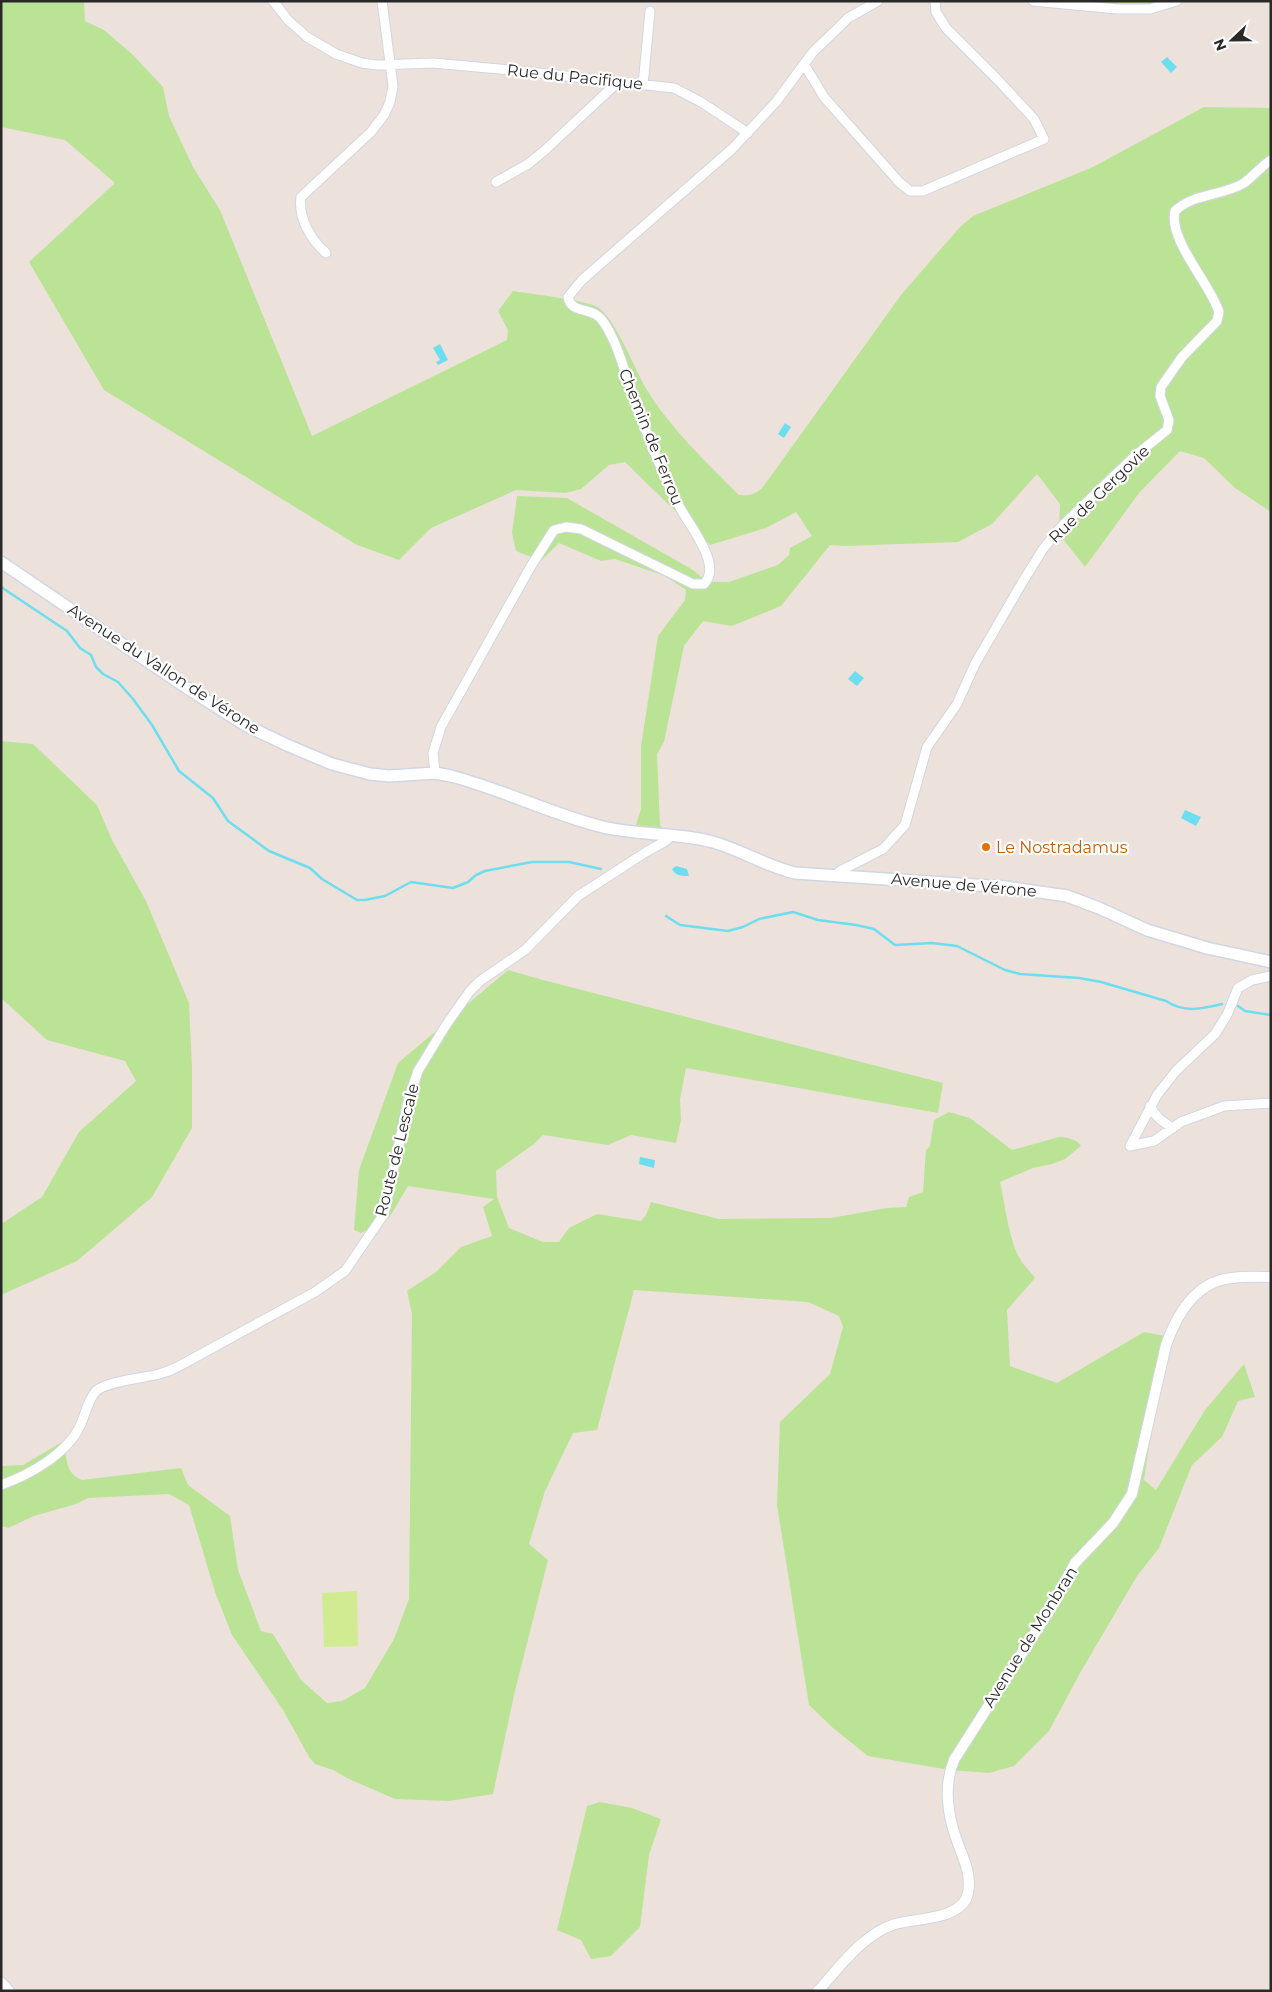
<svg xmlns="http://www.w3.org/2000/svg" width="1272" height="1992" viewBox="0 0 1272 1992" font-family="Montserrat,sans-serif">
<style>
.green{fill:#bbe396}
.pitch{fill:#d1eb92}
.water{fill:#6cdef0}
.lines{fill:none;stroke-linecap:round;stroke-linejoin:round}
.stream{stroke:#6cdef0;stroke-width:2.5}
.minor-casing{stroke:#d0d6e3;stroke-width:11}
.tertiary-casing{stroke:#d0d6e3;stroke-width:12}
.secondary-casing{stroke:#d0d6e3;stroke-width:14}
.minor{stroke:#fff;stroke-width:9}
.tertiary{stroke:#fff;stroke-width:10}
.secondary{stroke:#fff;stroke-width:11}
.food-dot{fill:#e8710a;stroke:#fff;stroke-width:2}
.labels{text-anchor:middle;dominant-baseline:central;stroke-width:4.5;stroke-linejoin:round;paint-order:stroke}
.street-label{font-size:16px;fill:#292929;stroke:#fff}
.food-label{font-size:16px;fill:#c56008;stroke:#fff;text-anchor:start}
</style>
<rect width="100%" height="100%" fill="#ece2db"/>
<!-- green -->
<path class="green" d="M1,1H84L85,21L104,30L133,55L163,87L169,116L193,167L220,210L312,436L507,340L508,330L498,311L513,291C530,294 588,300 599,308C616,320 635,370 647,390C671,429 707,463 739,495C750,496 756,494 763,487L901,295L959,228L973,216L1093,167L1204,107L1271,108V512L1235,488L1204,458L1180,451L1139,493L1085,567L1059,534L1060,504L1037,474L992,524L958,542L844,546L830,545L781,606L732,626L703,621L684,646L664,742L657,754L660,825L663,829L636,825L641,809V746L658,636L685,600L686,590L665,576L615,559L601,561L559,543L541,561L516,551L512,533L517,496L567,498L693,570L707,582H729L778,565L789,555L790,548L812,536L796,512L766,528L710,545L625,462L609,465L581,489L566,493L516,490L431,528L399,560L357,545L104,390L29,262L115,183L65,140L1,127Z
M1073,1H1161L1144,7Z
M1,741L33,744L97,805L112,840L146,901L189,1003L192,1067V1128L152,1197L77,1261L1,1295V1224L42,1197L79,1132L136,1081L125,1061L47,1040L1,998Z
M508,970L543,980L943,1083L938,1113L686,1068L680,1099L681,1120L676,1143L631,1135L608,1145L543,1135L534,1144L496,1171L497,1197L509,1228L543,1242H559L569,1228L597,1214L641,1221L646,1215L651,1202L719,1219L831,1218L887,1208L906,1207L909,1197L923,1192L926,1150L930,1146L934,1120L949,1112L970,1118L1012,1150L1059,1137C1066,1137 1077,1139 1081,1146L1065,1159L1052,1164L1033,1168L1000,1182C1005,1204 1009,1240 1020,1259C1024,1266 1031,1272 1035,1278L1007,1310L1010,1366L1057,1383L1144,1332L1165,1336L1144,1480L1156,1490L1205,1410L1244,1364L1255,1397L1238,1401L1222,1437L1192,1465L1159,1548L1137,1576L1080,1673L1049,1731L1014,1766L989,1773L950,1770L868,1756L833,1728L809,1705L777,1505L780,1422L830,1374L843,1327L839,1316L808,1302L634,1290L597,1430L573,1433L545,1491L529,1544L548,1560L514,1695L493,1794L449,1801L395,1799L349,1779L333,1770L315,1764L309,1757L283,1710L232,1635L215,1592L189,1505L169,1494L88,1498L76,1504L34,1516L8,1528L1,1526V1466L23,1465L62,1442C70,1458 62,1471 82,1480L181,1468L188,1485L230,1516L238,1570L261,1631L273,1634L301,1680L327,1703L342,1701L365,1688L394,1639L409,1599L412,1314L407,1291L436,1272L461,1247L492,1236L483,1207L494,1199L408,1186L389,1218L361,1233L354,1230L359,1170L398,1063Z
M600,1802L632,1808L661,1819L649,1855L640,1927L611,1956L591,1959L581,1940L557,1930L587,1806Z"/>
<!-- pitch -->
<path class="pitch" d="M357,1591L358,1646L324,1647L322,1593Z"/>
<!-- water -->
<path class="water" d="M1167,57L1177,67L1171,73L1161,62Z
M440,344L448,360L438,365L436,362L440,360L433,348Z
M785,423L791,427L784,438L778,434Z
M855,671L864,678L857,686L848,679Z
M1185,810L1201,817L1196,826L1181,818Z
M676,866L687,869L689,876C683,876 675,876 672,869Z
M640,1157L655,1160L654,1168L639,1164Z"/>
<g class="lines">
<!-- stream -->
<path class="stream" d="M1,587L67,631L80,648L91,655L96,667L103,674L118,682L133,699L152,725L179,771L213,798L228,821L269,851L310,868L322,879L357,900H365L385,896L411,882L453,888L468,882L476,875L485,871L532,862H569L601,869
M666,916L680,925L728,931L743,927L759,919L793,912L818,920L856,925L874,929L895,945L932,943L957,946L1005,970L1020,974L1079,978L1101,982L1166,1001C1184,1013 1202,1009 1222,1004
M1238,1006L1245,1011L1271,1015"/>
<!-- minor casing -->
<g class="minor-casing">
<path id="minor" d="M273,1L288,20L307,37L336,54L362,63L376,65L433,63L511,70L674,88L701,102L748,133
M1033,1L1117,9H1150L1177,1
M804,64L824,97L899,182L910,191H923L1044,139L1034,119L997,79L946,28L936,12L935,1
M643,85L650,11
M496,182L528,164L544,151L618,82
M326,253C311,240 298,218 301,197L371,132L384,115L390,102L393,86L382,1
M435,773L433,753L441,727L531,566L554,530L566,527L581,529L693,584H704C724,564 686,522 677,502C659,466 644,427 631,389C624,371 620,352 611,335C608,329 603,320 598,316C588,308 570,312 568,297L582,280L732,149L776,102L813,52L839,27L848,18L878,1
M837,876L840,871L883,849L905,825L927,747L957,704L975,664L1019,588L1043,549L1061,527L1136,455L1167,430L1169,420L1160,396L1161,387L1182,357L1217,321L1219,312C1210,283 1168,240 1175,211C1194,193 1223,196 1244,183C1254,176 1261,166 1271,160
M1271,976L1252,980L1238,988L1227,1015L1215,1034L1176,1071L1157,1095L1130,1146L1154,1141L1181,1122L1224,1106L1271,1103
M1150,1106C1155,1117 1163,1122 1173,1128
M1,1485C29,1475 67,1454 80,1426C85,1416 88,1399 96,1391C108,1381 144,1378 159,1374C167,1372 174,1369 181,1365L315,1292L345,1271L384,1214L408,1102L418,1071L446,1025L470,991L480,981L525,950L578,896L646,852L664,842L668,839L669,836"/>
</g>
<!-- tertiary casing -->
<g class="tertiary-casing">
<path id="tertiary" d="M1,1982L9,1991
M818,1991C840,1967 863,1934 895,1924C916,1918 963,1920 968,1893C972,1873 962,1856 956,1838C947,1813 944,1784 954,1760L1052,1606L1075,1563L1113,1523L1132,1494L1166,1345C1177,1314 1196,1281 1232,1278C1245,1276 1258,1277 1271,1277"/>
</g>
<!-- secondary casing -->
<g class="secondary-casing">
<path id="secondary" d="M1,562L187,688L247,726L287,745L332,764L370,774L389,776L435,773L451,776C501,789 549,813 599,826C636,836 676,832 713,842C741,850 766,866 795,873L1006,887L1067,896L1099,908L1147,930L1207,948L1271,962"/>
</g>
<!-- minor -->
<use href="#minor" class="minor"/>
<!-- tertiary -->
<use href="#tertiary" class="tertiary"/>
<!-- secondary -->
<use href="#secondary" class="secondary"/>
</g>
<!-- markers -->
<circle class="food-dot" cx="986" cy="847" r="5"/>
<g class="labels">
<!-- street labels -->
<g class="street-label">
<text transform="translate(575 77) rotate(6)">Rue du Pacifique</text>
<text transform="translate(651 437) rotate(68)">Chemin de Ferrou</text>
<text transform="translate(1099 494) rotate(-44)">Rue de Gergovie</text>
<text transform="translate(164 669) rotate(33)">Avenue du Vallon de Vérone</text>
<text transform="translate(964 885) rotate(5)">Avenue de Vérone</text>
<text transform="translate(397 1150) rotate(-76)">Route de Lescale</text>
<text transform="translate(1030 1637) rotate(-58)">Avenue de Monbran</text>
</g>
<!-- food labels -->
<g class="food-label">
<text x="996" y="847">Le Nostradamus</text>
</g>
</g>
<!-- border -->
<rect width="1272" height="1992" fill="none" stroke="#292929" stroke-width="5"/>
<!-- north arrow -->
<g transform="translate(1232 40) rotate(248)" stroke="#ffffff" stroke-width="4" paint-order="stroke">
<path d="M0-4L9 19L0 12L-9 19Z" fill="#292929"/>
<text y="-8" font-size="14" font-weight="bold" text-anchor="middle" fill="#292929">N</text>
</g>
</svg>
